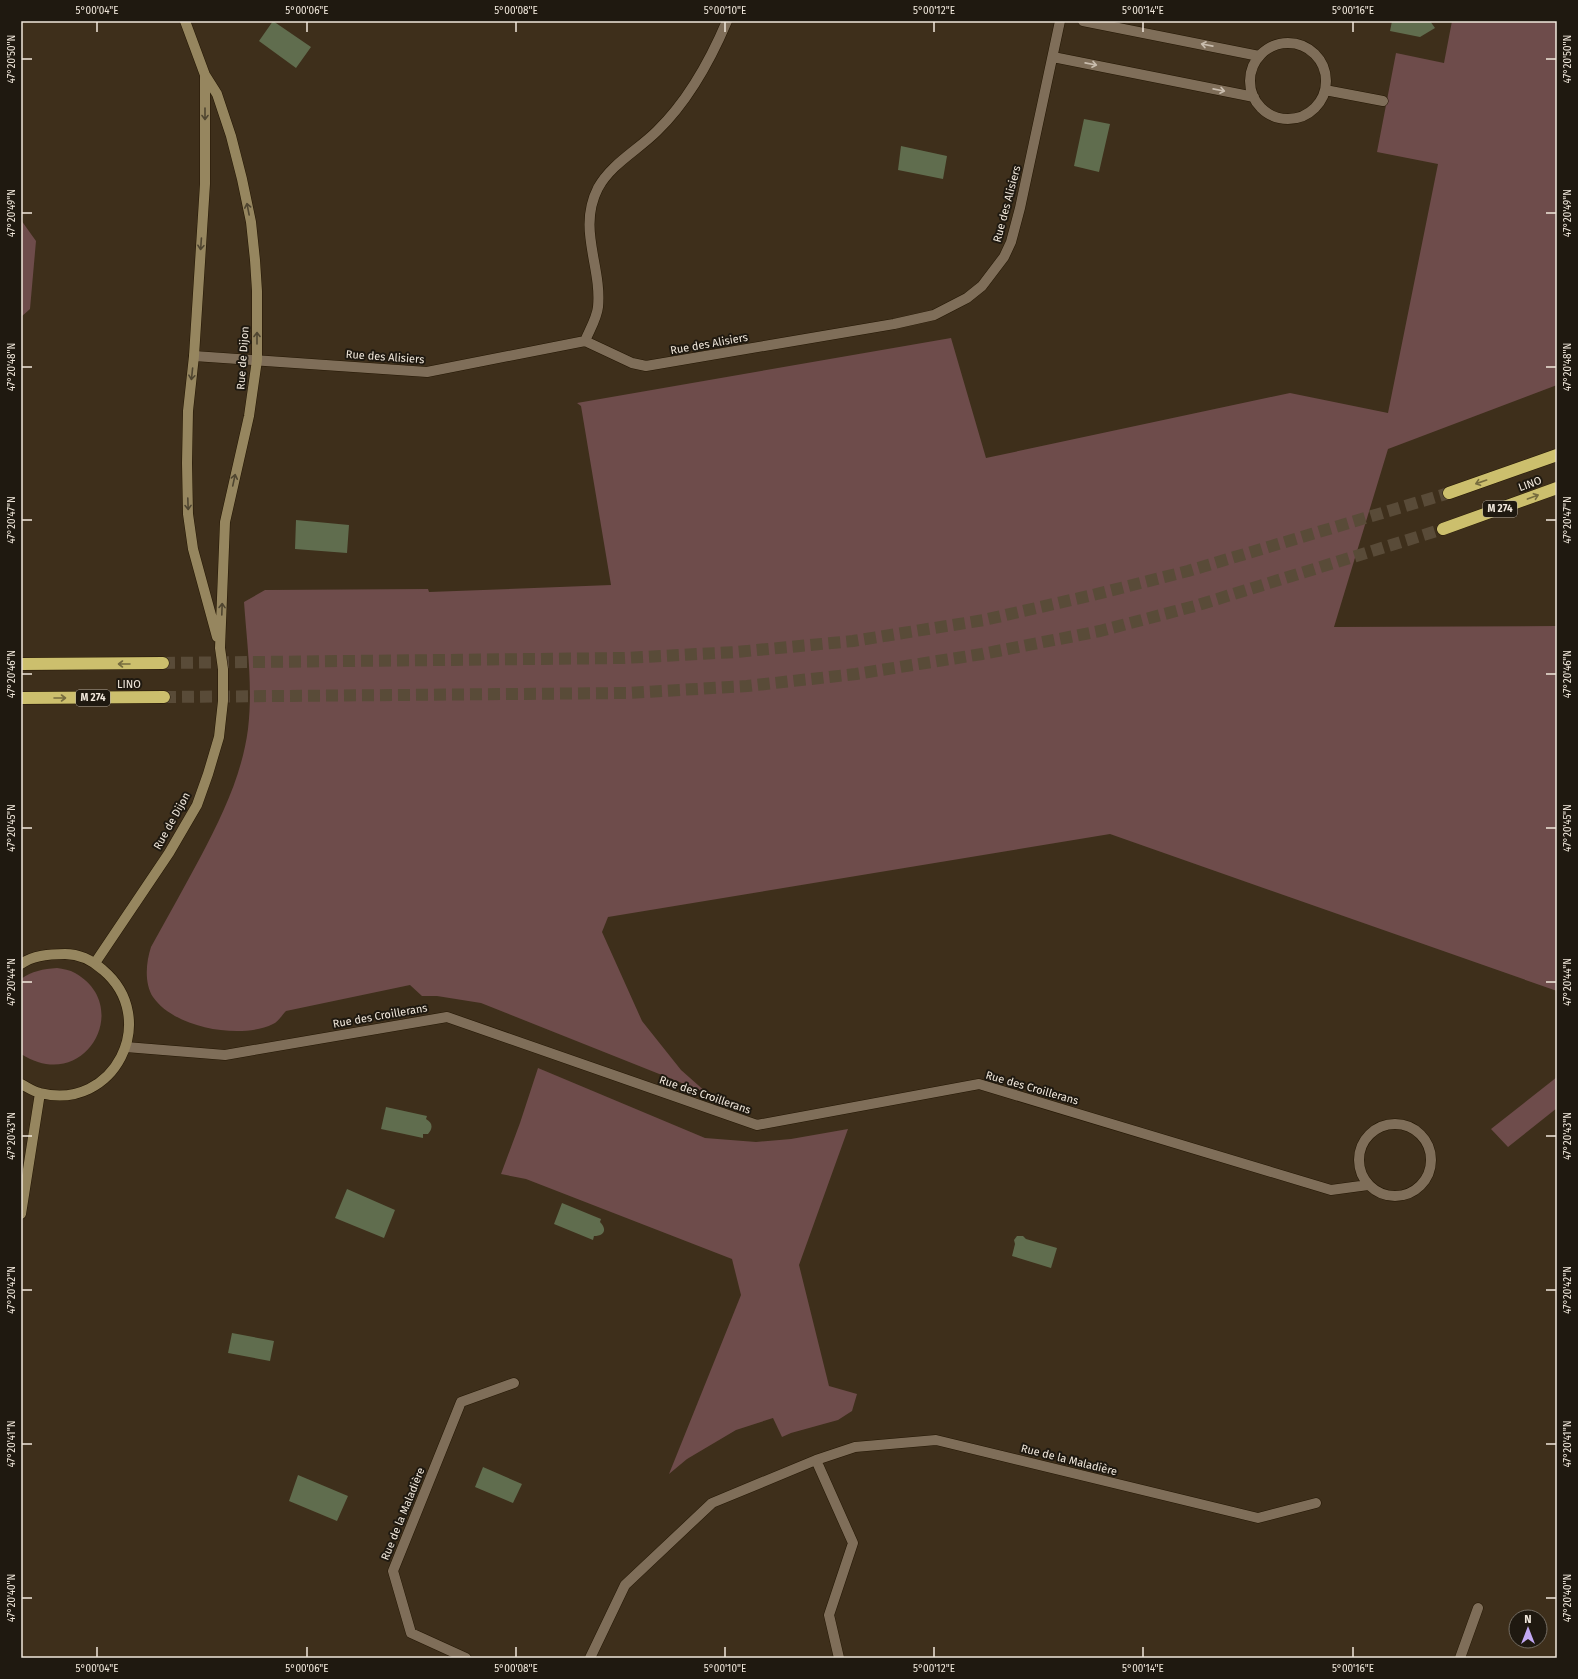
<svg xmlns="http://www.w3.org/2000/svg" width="1578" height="1679" viewBox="0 0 1578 1679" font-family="'Fira Sans',sans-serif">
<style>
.green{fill:#6e4c4b}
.water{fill:#606d4e}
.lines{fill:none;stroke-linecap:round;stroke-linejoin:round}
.highway-tunnel{stroke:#594b38;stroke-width:12;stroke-dasharray:12 6;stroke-linecap:butt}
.street-casing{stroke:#241704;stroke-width:11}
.secondary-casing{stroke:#241704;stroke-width:11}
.highway-casing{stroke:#241704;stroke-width:13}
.street{stroke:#7f6e59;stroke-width:10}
.secondary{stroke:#96865f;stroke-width:10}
.highway{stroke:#ccbf6d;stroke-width:12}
.oneway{stroke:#c9bdae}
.oneway2{stroke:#4f4530}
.oneway3{stroke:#766c3e}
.ticks{fill:none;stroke:#f1e8dc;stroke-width:1.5}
.labels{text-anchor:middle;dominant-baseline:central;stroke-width:4;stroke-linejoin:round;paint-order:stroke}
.shield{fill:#1f1910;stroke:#b2aa9f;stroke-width:1}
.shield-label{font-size:10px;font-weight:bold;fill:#f1e8dc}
.street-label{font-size:11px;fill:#f1e8dc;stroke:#1f1910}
.neatline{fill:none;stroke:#f1e8dc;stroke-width:1.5}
.ticks-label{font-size:10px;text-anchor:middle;fill:#f1e8dc}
</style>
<rect width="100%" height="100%" fill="#3e2f1b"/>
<!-- green -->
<path class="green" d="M1452,21H1557V385L1388,449L1334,627L1557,626V991L1110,834L608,917L602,932L642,1021L681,1070L707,1093L481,1003L437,996H422L410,985L286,1011C282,1015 278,1022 273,1024C241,1040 174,1028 153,997C144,983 146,962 151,947C168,916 185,886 201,856C222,816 242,775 248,729C253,687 247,644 244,602L265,590L428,589L429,592L611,585L581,406L577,403L951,338L986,458L1290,393L1388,413L1438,164L1377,152L1396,53L1444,63Z
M21,220L36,241L30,309L21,317Z
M57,968C63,969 70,970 75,973C134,1006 85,1095 21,1054V979C32,971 43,969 57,968Z
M538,1068L705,1138L756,1142L791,1139L848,1129L799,1265L829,1386L857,1394L852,1411L838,1420L791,1433L782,1437L773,1418L736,1430L687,1459L669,1474L741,1295L732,1259L526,1179L501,1174L520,1123Z
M1557,1077V1108L1508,1147L1491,1129Z"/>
<!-- water -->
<path class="water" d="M273,21L311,47L296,68L259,41Z
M1392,21H1430L1435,28L1420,37L1390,31Z
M1084,119L1110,124L1099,172L1074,166Z
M901,146L947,156L943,179L898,170Z
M296,520L349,525L347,553L295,549Z
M386,1107L427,1116L426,1119C433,1123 433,1128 428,1134H423V1138L381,1129Z
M347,1189L395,1210L384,1238L335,1218Z
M562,1203L601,1219L600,1222C607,1229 605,1236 594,1236L593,1240L554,1224Z
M1017,1236H1023L1026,1239L1057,1248L1051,1268L1012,1256L1015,1244L1014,1240Z
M232,1333L274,1341L270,1361L228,1353Z
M483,1467L522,1484L513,1503L475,1487Z
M298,1475L348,1496L337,1521L289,1501Z"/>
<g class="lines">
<!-- highway-tunnel -->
<path class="highway-tunnel" d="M163,663L624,658L736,652L853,641L984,620L1093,595L1188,571L1449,493
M164,697L628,693L747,686L856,674L982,654L1100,631L1195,606L1443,529"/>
<!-- street casing -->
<g class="street-casing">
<path id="street" d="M1083,21L1259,56
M1250 81a38 38 0 1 1 76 0a38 38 0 1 1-76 0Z
M1053,57L1254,97
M1325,90L1383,101
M585,341C589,331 597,318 598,307C602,266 577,229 598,188C611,164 638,150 657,131C689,100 710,61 727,21
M194,356L427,372L585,341L632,363L646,366L894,324L934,315L967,298L982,286L1004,257L1011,242L1020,208L1060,21
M126,1047L225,1055L447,1017L757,1125L979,1084L1331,1190L1368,1185
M1359 1160a36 36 0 1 1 72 0a36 36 0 1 1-72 0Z
M816,1460L853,1543L829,1615L839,1658
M466,1658L411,1633L393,1571L461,1402L514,1383
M590,1658L625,1585L712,1503L816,1460L855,1447L936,1440L1258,1518L1316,1503
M1460,1658L1478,1608"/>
</g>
<!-- secondary casing -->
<g class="secondary-casing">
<path id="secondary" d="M205,75V184L194,356L188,411L187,463L188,514L193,549L217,637
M95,963L169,853L197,805L208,774L219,737L223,701V669L220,648L225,522L249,416L257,360V291L255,260L251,222L242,179L231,136L217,94L205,75L185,21
M21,964C33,955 50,954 65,954C79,954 93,961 103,970C161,1019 114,1112 40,1093C34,1092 27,1087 21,1084
M21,1214L40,1093"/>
</g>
<!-- highway casing -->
<g class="highway-casing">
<path id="highway" d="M1449,493L1557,455
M1443,529L1557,488
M21,664L163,663
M21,698L164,697"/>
</g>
<!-- street -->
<use href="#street" class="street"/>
<!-- secondary -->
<use href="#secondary" class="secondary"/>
<!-- highway -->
<use href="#highway" class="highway"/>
</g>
<!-- one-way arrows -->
<defs><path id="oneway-shaft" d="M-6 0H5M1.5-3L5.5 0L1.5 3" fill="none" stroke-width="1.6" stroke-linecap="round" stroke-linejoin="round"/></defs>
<g class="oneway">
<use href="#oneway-shaft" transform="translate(1207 45) rotate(-169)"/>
<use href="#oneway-shaft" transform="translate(1091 64) rotate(11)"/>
<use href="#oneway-shaft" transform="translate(1219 90) rotate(11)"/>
</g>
<g class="oneway2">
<use href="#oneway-shaft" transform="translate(205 114) rotate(90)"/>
<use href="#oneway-shaft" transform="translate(248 209) rotate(-101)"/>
<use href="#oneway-shaft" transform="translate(201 244) rotate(94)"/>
<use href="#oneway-shaft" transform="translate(257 338) rotate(-90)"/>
<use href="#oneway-shaft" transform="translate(192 374) rotate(96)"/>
<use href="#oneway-shaft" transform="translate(234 480) rotate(-78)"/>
<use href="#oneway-shaft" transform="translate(188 504) rotate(88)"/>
<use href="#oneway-shaft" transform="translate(222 609) rotate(-88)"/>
</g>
<g class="oneway3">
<use href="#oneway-shaft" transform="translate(1481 482) rotate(161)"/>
<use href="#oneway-shaft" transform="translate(1533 497) rotate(-20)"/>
<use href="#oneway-shaft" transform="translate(124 664) rotate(180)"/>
<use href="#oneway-shaft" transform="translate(60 698)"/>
</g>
<!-- ticks -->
<path class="ticks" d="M97,22V32M307,22V32M516,22V32M725,22V32M934,22V32M1143,22V32M1353,22V32M22,59H32M1546,59H1556M22,213H32M1546,213H1556M22,367H32M1546,367H1556M22,520H32M1546,520H1556M22,674H32M1546,674H1556M22,828H32M1546,828H1556M22,982H32M1546,982H1556M22,1136H32M1546,1136H1556M22,1290H32M1546,1290H1556M22,1444H32M1546,1444H1556M22,1598H32M1546,1598H1556M97,1647V1657M307,1647V1657M516,1647V1657M725,1647V1657M934,1647V1657M1143,1647V1657M1353,1647V1657"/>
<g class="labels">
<!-- shield labels -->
<g class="shield">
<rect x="1483" y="501" width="34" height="16" rx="3"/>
<rect x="76" y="690" width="34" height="16" rx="3"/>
</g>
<g class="shield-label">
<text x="1500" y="509">M 274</text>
<text x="93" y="698">M 274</text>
</g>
<!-- street labels -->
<g class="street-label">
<text transform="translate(1007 204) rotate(-75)">Rue des Alisiers</text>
<text transform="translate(709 344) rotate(-10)">Rue des Alisiers</text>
<text transform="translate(385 357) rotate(4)">Rue des Alisiers</text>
<text transform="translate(243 358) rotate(-86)">Rue de Dijon</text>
<text transform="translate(1530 484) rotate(-20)">LINO</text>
<text x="129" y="684">LINO</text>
<text transform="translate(172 821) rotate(-61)">Rue de Dijon</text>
<text transform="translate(380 1016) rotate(-10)">Rue des Croillerans</text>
<text transform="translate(1032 1088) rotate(16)">Rue des Croillerans</text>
<text transform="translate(705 1095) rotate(19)">Rue des Croillerans</text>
<text transform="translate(1069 1460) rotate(14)">Rue de la Maladière</text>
<text transform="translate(403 1514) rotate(-68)">Rue de la Maladière</text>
</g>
</g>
<!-- border -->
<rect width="1578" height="1679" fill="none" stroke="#1f1910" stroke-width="44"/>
<!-- north arrow -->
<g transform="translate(1528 1629)"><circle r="19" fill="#1f1910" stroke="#736c62"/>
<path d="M0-3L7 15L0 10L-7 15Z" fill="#c2a8f2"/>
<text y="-6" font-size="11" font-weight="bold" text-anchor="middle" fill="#f1e8dc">N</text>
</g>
<rect x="22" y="22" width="1534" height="1635" class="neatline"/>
<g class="ticks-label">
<text x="97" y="14">5°00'04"E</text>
<text x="307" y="14">5°00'06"E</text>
<text x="516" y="14">5°00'08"E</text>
<text x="725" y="14">5°00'10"E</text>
<text x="934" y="14">5°00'12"E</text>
<text x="1143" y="14">5°00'14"E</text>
<text x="1353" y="14">5°00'16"E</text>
<text transform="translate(11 59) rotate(-90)" y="4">47°20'50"N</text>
<text transform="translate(1567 59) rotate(-90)" y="4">47°20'50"N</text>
<text transform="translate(11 213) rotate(-90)" y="4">47°20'49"N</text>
<text transform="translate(1567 213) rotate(-90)" y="4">47°20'49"N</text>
<text transform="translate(11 367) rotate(-90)" y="4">47°20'48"N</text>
<text transform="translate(1567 367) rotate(-90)" y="4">47°20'48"N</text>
<text transform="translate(11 520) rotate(-90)" y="4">47°20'47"N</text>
<text transform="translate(1567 520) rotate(-90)" y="4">47°20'47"N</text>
<text transform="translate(11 674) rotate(-90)" y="4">47°20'46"N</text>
<text transform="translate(1567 674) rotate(-90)" y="4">47°20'46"N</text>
<text transform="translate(11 828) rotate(-90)" y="4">47°20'45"N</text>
<text transform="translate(1567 828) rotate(-90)" y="4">47°20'45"N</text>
<text transform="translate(11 982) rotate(-90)" y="4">47°20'44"N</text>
<text transform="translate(1567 982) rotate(-90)" y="4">47°20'44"N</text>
<text transform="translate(11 1136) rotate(-90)" y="4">47°20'43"N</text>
<text transform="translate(1567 1136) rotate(-90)" y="4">47°20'43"N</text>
<text transform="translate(11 1290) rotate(-90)" y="4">47°20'42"N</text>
<text transform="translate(1567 1290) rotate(-90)" y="4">47°20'42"N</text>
<text transform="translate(11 1444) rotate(-90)" y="4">47°20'41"N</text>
<text transform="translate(1567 1444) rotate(-90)" y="4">47°20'41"N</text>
<text transform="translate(11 1598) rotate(-90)" y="4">47°20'40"N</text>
<text transform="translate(1567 1598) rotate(-90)" y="4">47°20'40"N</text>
<text x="97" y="1672">5°00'04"E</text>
<text x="307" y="1672">5°00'06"E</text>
<text x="516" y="1672">5°00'08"E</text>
<text x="725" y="1672">5°00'10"E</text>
<text x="934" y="1672">5°00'12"E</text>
<text x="1143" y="1672">5°00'14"E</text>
<text x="1353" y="1672">5°00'16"E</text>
</g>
</svg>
